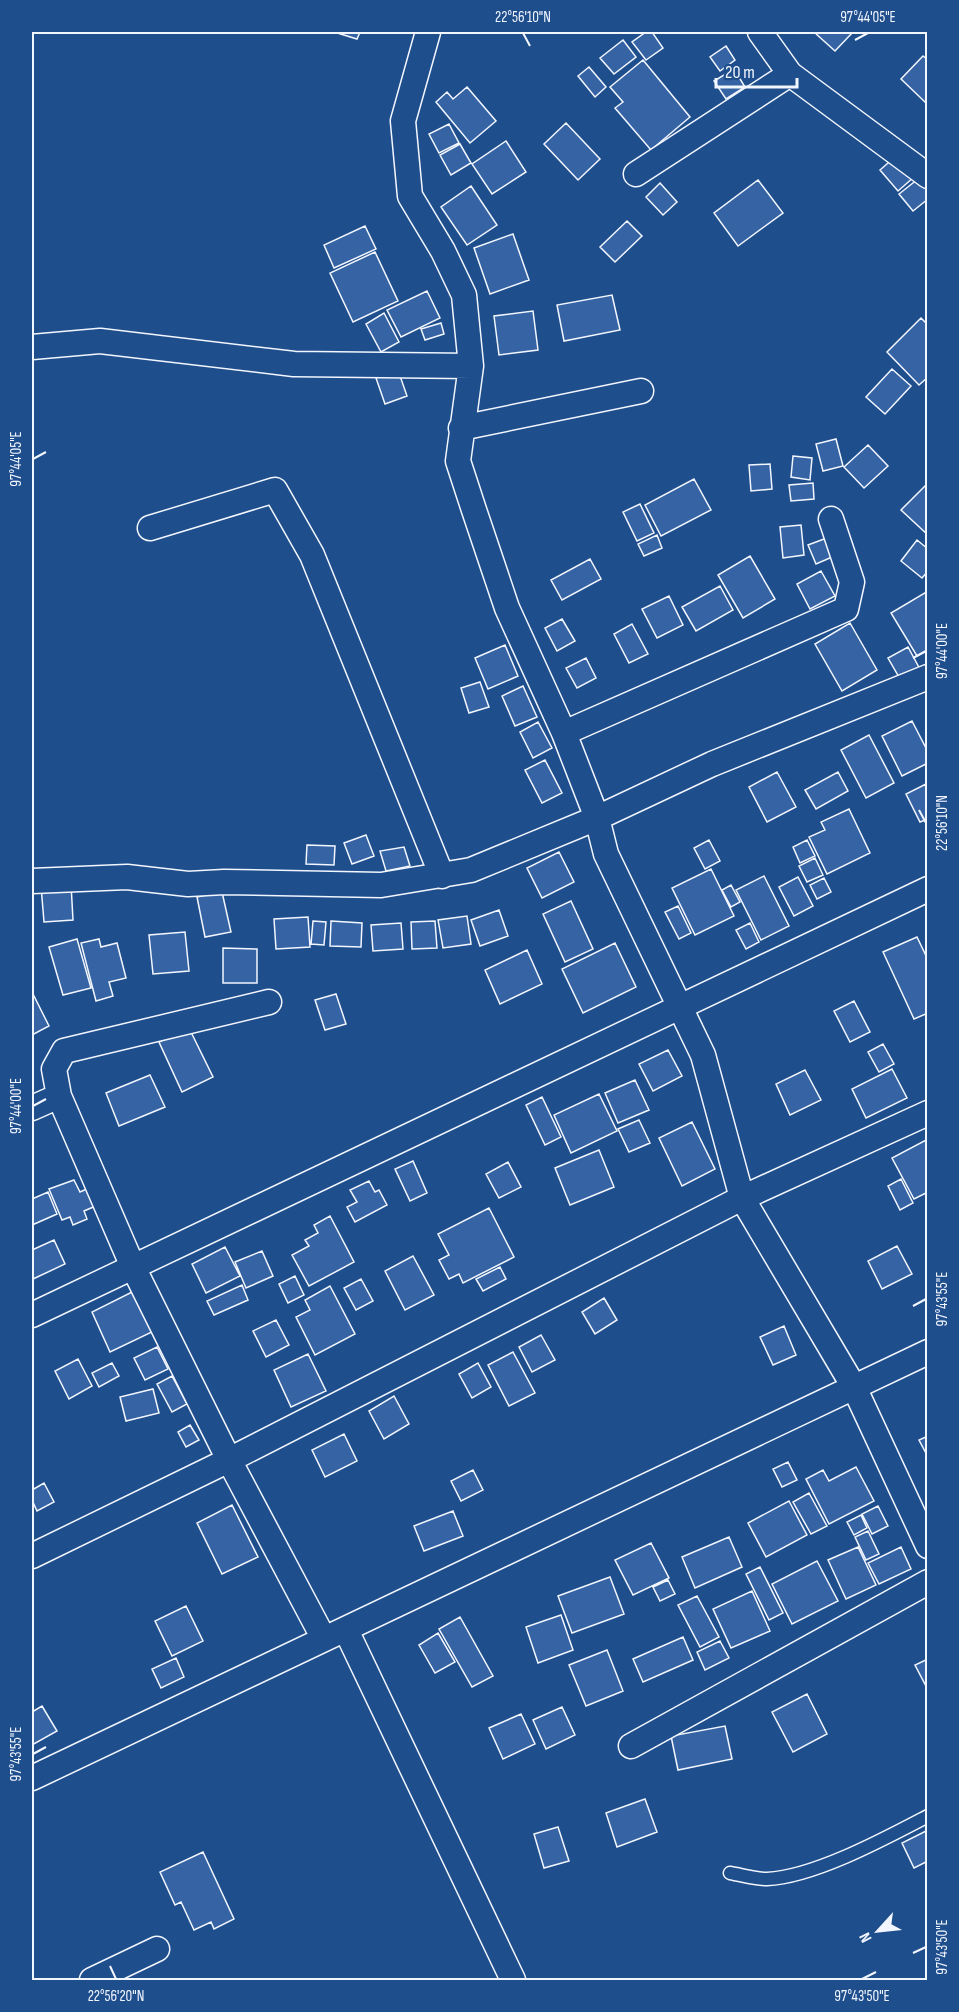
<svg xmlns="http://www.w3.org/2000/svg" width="959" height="2012" viewBox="0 0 959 2012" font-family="'Sofia Sans Condensed',sans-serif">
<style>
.building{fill:#3563a3;stroke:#f2f6ff;stroke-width:1.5}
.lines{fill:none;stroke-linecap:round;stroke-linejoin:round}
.service-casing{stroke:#f2f6ff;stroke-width:15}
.minor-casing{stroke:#f2f6ff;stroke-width:27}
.service{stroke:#1f4e8c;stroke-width:12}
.minor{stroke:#1f4e8c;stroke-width:24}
.ticks{fill:none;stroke:#f2f6ff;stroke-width:2}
.neatline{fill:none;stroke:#f2f6ff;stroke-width:2}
.ticks-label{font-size:15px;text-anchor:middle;fill:#f2f6ff}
</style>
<rect width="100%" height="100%" fill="#1f4e8c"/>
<!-- building -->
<path class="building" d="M334,32H360L357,39Z
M646,32H652L663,48L646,60L632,42Z
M814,32H853L835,51Z
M623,40L636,57L614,74L600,58Z
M726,46L735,60L720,71L710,57Z
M923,56L928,60V99L925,102L901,79Z
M643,60L690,117L651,150L615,108L623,102L610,87Z
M589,67L606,87L595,97L578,76Z
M734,69L745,87L726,99L714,81Z
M467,87L496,121L470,143L436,102L447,92L453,99Z
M566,123L600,159L578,180L544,144Z
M449,124L459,143L439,153L429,134Z
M506,141L526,172L492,194L472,164Z
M460,144L471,163L451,175L440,155Z
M896,156L914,177L898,191L880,170Z
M918,179L928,191V199L913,211L899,194Z
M758,180L783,213L738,246L714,213Z
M660,183L677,202L663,215L646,197Z
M471,186L497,225L467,245L441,207Z
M627,221L642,236L615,262L600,247Z
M365,226L376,249L334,268L324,245Z
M513,234L529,280L490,294L474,248Z
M375,252L398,301L353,322L330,273Z
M427,291L440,318L401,337L387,310Z
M612,295L620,330L564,341L557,305Z
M533,311L538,350L499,355L494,316Z
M384,313L399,342L381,352L366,324Z
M921,318L928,325V377L919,385L887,352Z
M441,323L444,334L425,340L421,329Z
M892,369L911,386L885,414L866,397Z
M398,370L407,396L385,404L376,378Z
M836,439L843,466L823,471L816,444Z
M868,445L888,466L864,488L844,467Z
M793,456L812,458L810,480L791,477Z
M770,464L772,489L751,491L749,465Z
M694,479L711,510L661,536L645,505Z
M813,483L814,499L791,501L789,485Z
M928,483V535L901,510Z
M640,504L654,533L637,541L623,512Z
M801,525L804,555L783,558L780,527Z
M657,535L662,548L644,556L638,544Z
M832,536L839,554L816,564L808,545Z
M917,540L928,549V571L922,578L901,561Z
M750,556L775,599L743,618L718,575Z
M590,559L601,579L562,600L551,580Z
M821,571L835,596L810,609L797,584Z
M720,586L733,610L696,631L682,607Z
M928,591V650L917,656L891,613Z
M669,596L683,625L657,638L642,609Z
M562,619L575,641L557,651L545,628Z
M850,623L877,670L842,691L815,644Z
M632,624L648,654L629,663L614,634Z
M505,645L518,676L488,689L475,658Z
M908,647L922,673L903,684L888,658Z
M586,658L596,678L577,688L566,668Z
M480,682L489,707L469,713L461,688Z
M523,686L537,717L515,726L502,696Z
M912,721L928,752V763L902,776L882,736Z
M538,722L552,748L533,758L520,732Z
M869,735L894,783L866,798L841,750Z
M545,760L562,793L542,803L525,770Z
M777,772L796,807L767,822L749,787Z
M838,772L848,791L816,809L805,790Z
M926,784L928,819L920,822L906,794Z
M849,809L870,853L827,874L809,837L825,830L821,822Z
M366,835L374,856L352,864L344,843Z
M709,840L720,861L705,869L694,848Z
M807,840L815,856L800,863L793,847Z
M307,845L335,846L334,865L306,864Z
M404,847L410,866L386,871L380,851Z
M559,852L574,882L542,898L527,868Z
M815,858L823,875L807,882L799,866Z
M711,869L734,916L695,935L672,888Z
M764,876L789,926L761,940L736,890Z
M798,877L813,906L794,916L779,887Z
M824,878L831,892L817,899L810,885Z
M71,884L73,920L44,922L41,886Z
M731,885L740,902L731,907L722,890Z
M222,892L231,932L205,937L197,897Z
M571,901L593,949L565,962L543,914Z
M678,906L691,933L679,939L665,912Z
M499,910L508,936L480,946L471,920Z
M467,916L471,944L443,948L438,920Z
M308,917L310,947L276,949L274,919Z
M313,921L326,922L324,945L311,944Z
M331,921L362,923L361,947L330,946Z
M435,921L437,948L412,949L411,922Z
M401,923L403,949L373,951L371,925Z
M750,923L759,942L746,949L736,930Z
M185,932L189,971L153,974L149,935Z
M917,937L928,960V1013L914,1019L883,952Z
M77,939L91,988L63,995L49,947Z
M99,939L101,947L117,943L126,978L109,982L113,996L96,1001L81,943Z
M615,943L636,987L583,1013L562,969Z
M223,948L257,949V983H223Z
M527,950L542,984L500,1004L485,970Z
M32,992L49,1026L32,1035Z
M336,994L346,1024L325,1030L315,1000Z
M854,1001L870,1032L850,1042L834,1011Z
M189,1028L213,1077L182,1092L159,1042Z
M883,1044L894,1064L879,1072L868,1052Z
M668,1050L682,1076L653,1091L639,1064Z
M892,1069L907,1098L866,1118L852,1089Z
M805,1070L821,1100L790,1115L776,1084Z
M150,1075L165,1107L119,1126L106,1093Z
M635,1080L649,1110L618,1123L605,1093Z
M599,1094L617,1131L571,1153L554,1115Z
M542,1097L561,1137L545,1145L526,1105Z
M639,1120L650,1143L629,1152L618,1129Z
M692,1122L715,1169L682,1186L659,1138Z
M928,1139V1192L914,1199L892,1158Z
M599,1150L614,1187L570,1205L555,1168Z
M413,1161L427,1193L410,1201L395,1169Z
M508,1162L521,1187L499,1198L486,1174Z
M901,1179L913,1203L900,1210L888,1186Z
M74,1180L80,1192L91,1187L98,1205L84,1211L87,1219L73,1225L70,1217L62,1220L49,1189Z
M369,1181L375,1192L379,1190L387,1205L355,1222L347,1207L357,1202L350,1190Z
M48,1192L57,1214L32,1225V1199Z
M489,1208L514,1257L463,1283L459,1274L449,1279L439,1260L449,1255L438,1234Z
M330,1216L354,1262L309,1286L292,1255L309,1246L305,1240L318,1233L314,1225Z
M54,1240L65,1264L33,1279L32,1250Z
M897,1246L912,1274L882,1289L868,1261Z
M225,1247L240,1276L206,1293L192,1264Z
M262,1251L273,1276L246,1288L235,1262Z
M413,1256L434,1295L405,1310L385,1271Z
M500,1267L506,1279L483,1291L476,1279Z
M295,1276L304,1295L288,1303L279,1284Z
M361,1279L373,1301L356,1310L344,1288Z
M242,1285L248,1300L214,1315L207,1301Z
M330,1286L355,1334L315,1355L296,1317L310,1310L305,1300Z
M134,1291L154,1331L110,1352L92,1312Z
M604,1298L617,1320L595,1334L582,1312Z
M276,1320L289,1345L266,1357L253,1331Z
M784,1326L796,1355L773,1365L760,1337Z
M541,1335L555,1360L532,1372L519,1347Z
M157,1347L168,1369L145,1380L134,1358Z
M513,1352L535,1393L509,1406L488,1365Z
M308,1354L326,1391L291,1407L274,1370Z
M78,1359L92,1386L69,1399L55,1371Z
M112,1363L119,1376L99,1387L92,1373Z
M478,1363L491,1387L472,1398L459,1374Z
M172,1376L187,1404L172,1412L157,1384Z
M153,1389L159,1413L126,1421L120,1397Z
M394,1396L409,1424L384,1439L369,1411Z
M190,1425L199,1440L186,1447L178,1432Z
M344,1434L357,1461L325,1477L312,1450Z
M928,1436V1457L919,1440Z
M788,1462L797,1480L782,1487L773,1469Z
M856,1467L874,1501L829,1524L806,1479L823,1470L829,1481Z
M473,1470L483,1490L461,1501L451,1481Z
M44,1483L54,1502L37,1511L32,1500V1490Z
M809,1493L827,1526L811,1534L793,1502Z
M789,1501L807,1535L766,1557L748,1523Z
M232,1505L258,1557L222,1574L197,1523Z
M878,1506L888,1526L872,1534L862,1514Z
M453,1511L463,1536L424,1551L414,1526Z
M861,1515L867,1528L854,1535L847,1522Z
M868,1531L879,1554L866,1560L855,1537Z
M729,1537L742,1567L695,1588L682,1557Z
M651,1543L669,1578L633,1595L615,1560Z
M858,1547L876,1585L846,1599L828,1560Z
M901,1547L911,1569L879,1584L868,1563Z
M817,1561L838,1601L792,1624L772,1584Z
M760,1567L783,1613L769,1620L746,1574Z
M610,1577L624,1614L572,1633L558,1596Z
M668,1580L675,1594L660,1601L653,1587Z
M752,1591L770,1631L731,1648L713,1609Z
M697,1596L719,1637L700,1647L678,1605Z
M186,1606L203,1641L172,1656L155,1621Z
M561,1615L573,1650L538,1663L526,1627Z
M460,1617L493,1676L472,1687L439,1629Z
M438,1633L455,1662L435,1673L419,1645Z
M683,1637L693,1660L643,1682L633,1659Z
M720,1641L729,1658L705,1670L697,1652Z
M607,1650L623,1691L586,1706L569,1665Z
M176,1658L184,1677L161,1688L152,1669Z
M928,1659V1688H927L915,1665Z
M807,1694L827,1734L793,1752L772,1712Z
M42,1706L57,1731L32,1745V1712Z
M562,1707L575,1735L546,1749L533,1720Z
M521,1714L535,1744L503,1759L489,1728Z
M725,1726L732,1759L678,1770L671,1736Z
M645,1799L657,1832L617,1847L606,1813Z
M558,1827L569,1861L544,1868L534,1834Z
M928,1830V1861L914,1868L902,1843Z
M203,1852L234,1919L214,1929L211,1922L194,1930L181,1902L175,1905L160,1872Z"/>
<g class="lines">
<!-- service casing -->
<g class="service-casing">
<path id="service" d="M730,1873C742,1875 755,1879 767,1879C814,1877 886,1838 928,1816"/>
</g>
<!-- minor casing -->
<g class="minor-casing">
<path id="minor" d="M428,32L403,121L410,196L443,251L464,295L471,366L458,461L473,507L507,608L564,733L597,818L606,854L703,1055L742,1198L854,1387L928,1546
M760,32L790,74L928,176
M636,174L790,74
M32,347L100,341L294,364L471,366
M461,428L641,391
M150,528L275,490L312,555L442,876
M564,733L846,609L852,582L831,519
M32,881L127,877L188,884L224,882L381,885L471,870L597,818L712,764L928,677
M269,1002L64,1051L54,1069L59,1096L133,1267L229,1460L324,1639
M32,1108L59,1096
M32,1315L928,889
M32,1556L229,1460L742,1198L928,1113
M346,1630L513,1980
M631,1746L928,1582
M32,1778L928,1352
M92,1980L157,1949"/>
</g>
<!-- service -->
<use href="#service" class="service"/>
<!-- minor -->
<use href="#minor" class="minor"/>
</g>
<!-- ticks -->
<path class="ticks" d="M523,33L530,46M855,40L868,33M33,459L46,452M913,658L926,651M919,810L926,823M33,1106L46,1099M913,1306L926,1299M33,1754L46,1747M913,1953L926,1947M110,1966L116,1979M862,1979L876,1972"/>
<!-- border -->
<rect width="959" height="2012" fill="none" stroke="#1f4e8c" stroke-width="66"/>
<!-- north arrow -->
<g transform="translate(878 1931) rotate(243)" stroke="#1f4e8c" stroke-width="4.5" paint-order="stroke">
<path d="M0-4.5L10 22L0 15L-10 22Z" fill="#f2f6ff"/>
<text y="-9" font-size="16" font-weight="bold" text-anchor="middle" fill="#f2f6ff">N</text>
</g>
<!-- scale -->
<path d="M716 78v9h81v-9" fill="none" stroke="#f2f6ff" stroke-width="3"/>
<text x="725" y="78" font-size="18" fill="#f2f6ff" stroke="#1f4e8c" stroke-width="4.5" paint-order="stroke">20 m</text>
<rect x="33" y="33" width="893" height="1946" class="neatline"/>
<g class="ticks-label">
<text x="523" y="22">22°56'10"N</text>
<text x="868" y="22">97°44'05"E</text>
<text transform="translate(16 459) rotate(-90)" y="5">97°44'05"E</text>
<text transform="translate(942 651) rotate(-90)" y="5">97°44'00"E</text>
<text transform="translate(942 823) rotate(-90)" y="5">22°56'10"N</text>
<text transform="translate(16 1106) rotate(-90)" y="5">97°44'00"E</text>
<text transform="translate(942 1299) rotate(-90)" y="5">97°43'55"E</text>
<text transform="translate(16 1754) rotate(-90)" y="5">97°43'55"E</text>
<text transform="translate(942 1947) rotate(-90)" y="5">97°43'50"E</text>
<text x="116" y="2001">22°56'20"N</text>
<text x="862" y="2001">97°43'50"E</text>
</g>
</svg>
